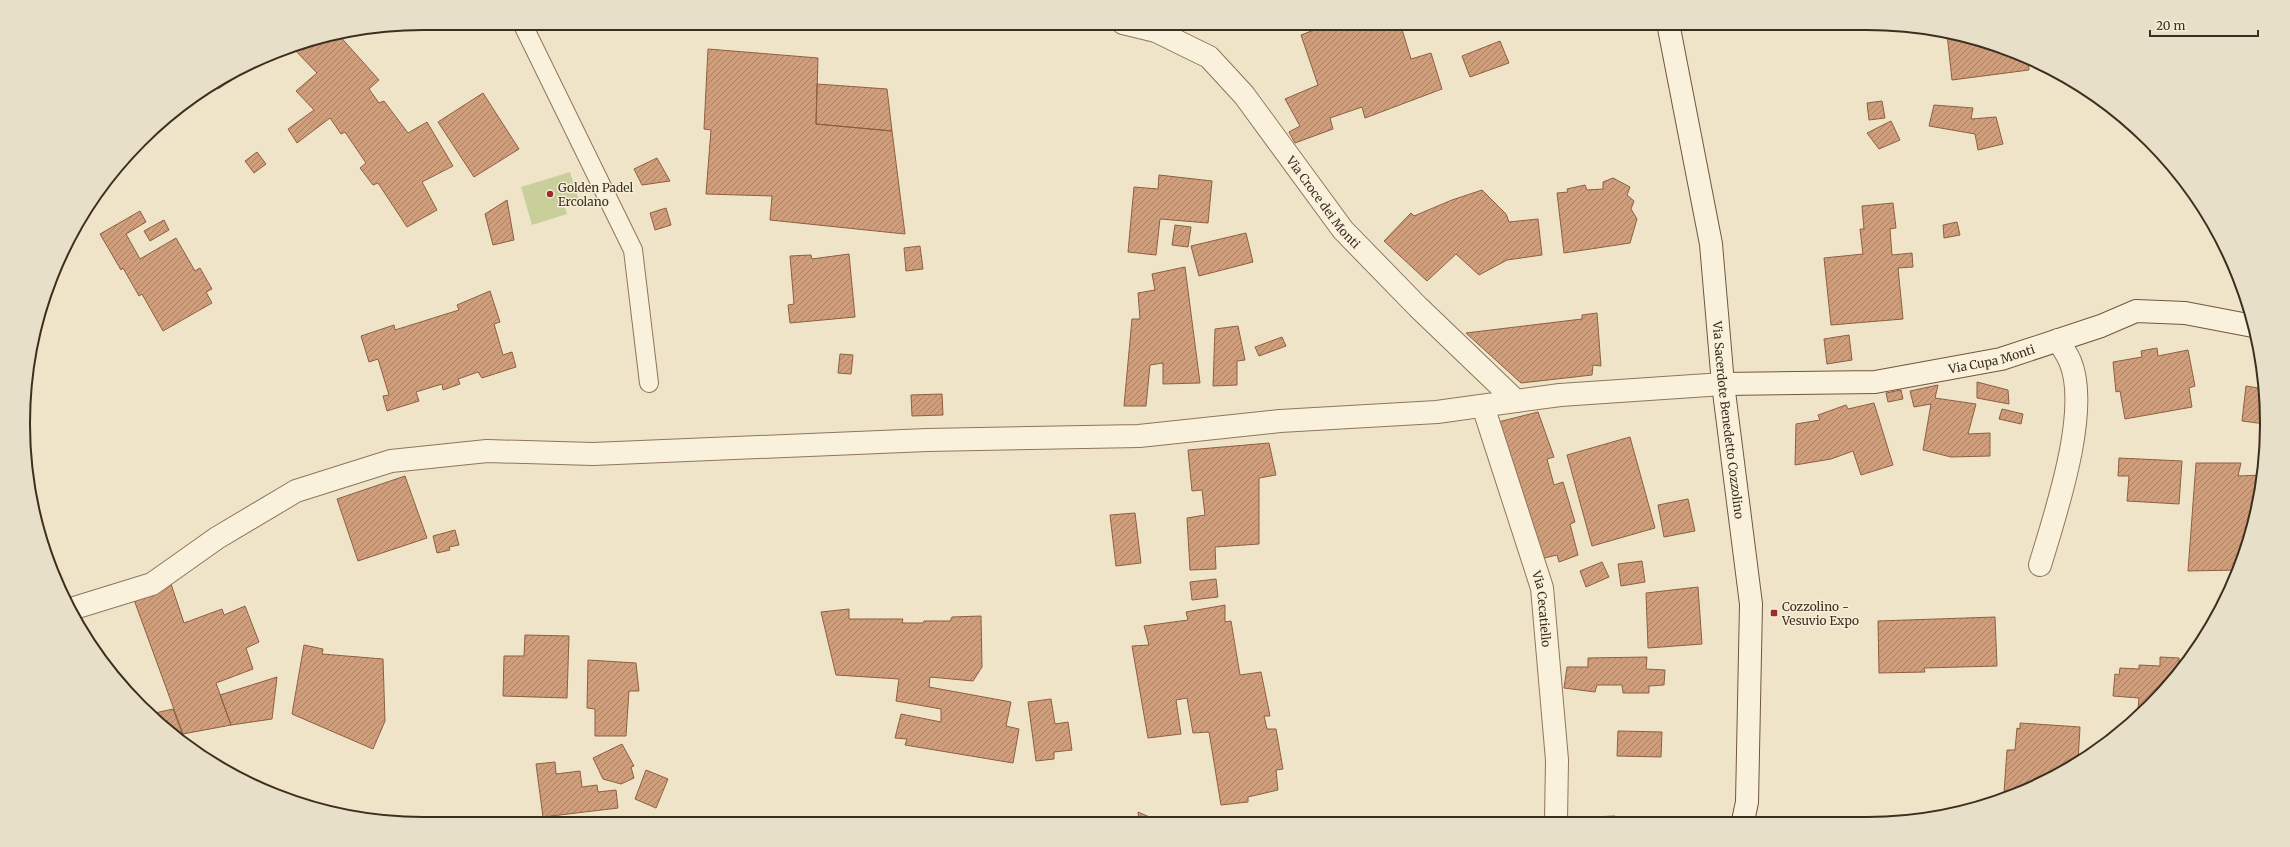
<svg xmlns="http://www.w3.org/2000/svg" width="2290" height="847" viewBox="0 0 2290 847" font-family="Merriweather,serif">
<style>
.green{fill:#c9cf9b}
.building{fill:url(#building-hatch);stroke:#8d5f41}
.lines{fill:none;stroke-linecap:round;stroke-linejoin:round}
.lane-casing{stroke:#8d765c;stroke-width:20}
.street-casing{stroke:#8d765c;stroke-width:24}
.secondary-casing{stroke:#6f573f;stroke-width:24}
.lane{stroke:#faf1dc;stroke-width:18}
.street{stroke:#faf1dc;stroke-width:22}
.secondary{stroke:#faf1dc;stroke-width:22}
.poi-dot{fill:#9e2a2b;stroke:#f7eed8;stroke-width:1.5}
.labels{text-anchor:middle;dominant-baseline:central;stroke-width:3;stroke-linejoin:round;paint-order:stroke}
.poi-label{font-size:12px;fill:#3d2e20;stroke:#f7eed8;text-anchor:start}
.street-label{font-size:12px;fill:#3d2e20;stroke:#f7eed8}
.rim{fill:none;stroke:#3d2e20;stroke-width:2}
</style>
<defs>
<pattern id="building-hatch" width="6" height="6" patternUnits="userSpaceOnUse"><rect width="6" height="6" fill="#cf9f7d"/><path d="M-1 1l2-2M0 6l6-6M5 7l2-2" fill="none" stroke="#a98266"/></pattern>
</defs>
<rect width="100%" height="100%" fill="#f0e4c8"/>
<!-- green -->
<path class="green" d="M570,172L579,201L564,205L567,214L532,225L521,187Z"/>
<!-- building -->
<path class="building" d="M1332,23H1400L1411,59L1431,53L1442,89L1365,118L1362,107L1330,118L1333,129L1295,143L1289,132L1300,126L1285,99L1318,85L1301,35Z
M337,33L379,80L369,89L379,103L384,101L408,133L427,122L453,166L422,182L437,210L407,227L378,183L373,185L360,168L366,163L345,132L341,134L330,118L297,143L288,129L314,110L296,91L317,73L291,46Z
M1947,34L1970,37L2028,58L2029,70L1952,80Z
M1500,41L1509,63L1470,77L1462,56Z
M708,49L818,58L816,124L892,131L905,234L770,220L772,196L706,194L711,130L704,129Z
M229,74L232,80L218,89L214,83Z
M817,84L887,89L892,131L816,124Z
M483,93L519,149L474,177L438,122Z
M1882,101L1885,118L1869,120L1867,103Z
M1934,105L1973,108L1971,119L1996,117L2003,144L1978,150L1975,134L1929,126Z
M1891,121L1900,140L1879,149L1867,133Z
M257,152L266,164L254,173L245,161Z
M657,158L670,181L642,185L634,169Z
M1159,175L1212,181L1208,223L1160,219L1156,255L1128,252L1134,187L1158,189Z
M1613,178L1630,187L1627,195L1634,201L1631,209L1637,219L1630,243L1564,253L1557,193L1568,192L1567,189L1585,185L1587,190L1603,189V182Z
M1482,190L1506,214L1509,222L1538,219L1542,255L1507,260L1479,275L1456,254L1427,281L1384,241L1411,213L1414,216L1452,200Z
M507,200L514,240L493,245L485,214Z
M1893,203L1896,228L1890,229L1892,255L1912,253L1913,267L1898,268L1903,319L1831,325L1824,258L1863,254L1860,229H1864L1862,206Z
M666,208L671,225L655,230L650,213Z
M140,211L146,222L126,234L140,259L176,238L195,271L200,268L212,289L206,292L212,303L163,331L142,294L139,296L123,268L121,270L100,234Z
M164,220L169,230L150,241L144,231Z
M1957,222L1960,235L1944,238L1943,225Z
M1175,225L1191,227L1188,247L1172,245Z
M1246,233L1253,262L1199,276L1191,246Z
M920,246L923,269L906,271L904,248Z
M849,254L855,317L790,323L788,305L794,304L790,256L811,255L812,259Z
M1185,267L1200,383L1163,384V363L1150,365L1146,406H1124L1132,319H1140L1138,293L1155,290L1152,274Z
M490,291L500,322L494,324L503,355L512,352L516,367L482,378L478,372L458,379L460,384L443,390L442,384L416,392L419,401L387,411L383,396L389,395L378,359L369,362L361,336L394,325L395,330L459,310L457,305Z
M1597,313L1601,366L1593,365L1592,375L1521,383L1466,333L1582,319V315Z
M1238,326L1245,360L1237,361V385L1213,386L1215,329Z
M1849,335L1852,360L1827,364L1824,339Z
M1282,337L1286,346L1259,356L1255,347Z
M2157,348L2158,356L2188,350L2195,386L2189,388L2192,407L2125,419L2120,391L2116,392L2113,362L2142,357L2141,351Z
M840,354L853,355L851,374L838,373Z
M1977,382L2008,390L2009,404L1977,398Z
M1938,385L1935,398L1976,404L1968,434L1990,433V456L1951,457L1923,450L1931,404L1914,407L1910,391Z
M2246,386L2264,389L2265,424L2242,421Z
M1901,390L1903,399L1888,402L1886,393Z
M942,394L943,415L912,416L911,395Z
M1874,403L1893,465L1861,475L1853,451L1831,459L1795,465L1796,424L1820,420L1818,415L1846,405L1848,409Z
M2002,409L2023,414L2021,424L1999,419Z
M1538,412L1554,457L1547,459L1554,485L1563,482L1575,522L1570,524L1578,555L1559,562L1557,555L1536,560L1498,422Z
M1630,437L1655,528L1592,546L1567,455Z
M1269,443L1276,475L1259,478V544L1215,547L1216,569L1190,570L1187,518L1205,515L1202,490L1192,491L1188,450Z
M2119,458L2182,461L2179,504L2127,501L2129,476H2118Z
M2196,463H2241L2238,476L2262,475L2253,527L2237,570L2188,571Z
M405,476L427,538L358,561L337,499Z
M1688,499L1695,531L1664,537L1658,505Z
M1135,513L1141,563L1116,566L1110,515Z
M455,530L459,545L449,547L450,550L437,553L433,536Z
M1642,561L1645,582L1621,586L1618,564Z
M1602,562L1609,577L1586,587L1580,571Z
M1216,579L1218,597L1192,600L1190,582Z
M170,581L184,623L222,609L224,615L245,606L259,642L246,648L253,669L216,683L231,725L183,734L133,597Z
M1698,587L1702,644L1648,648L1646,593Z
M1225,605V622L1231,621L1240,675L1261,672L1270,716H1264L1267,729H1276L1283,769L1276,770L1278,790L1248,797V802L1221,805L1209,732L1193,733L1187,698L1176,700L1181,734L1148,738L1132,646L1149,645L1144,626L1188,620L1186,612Z
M849,609V619H903L902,623H923L924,621H950L952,617L981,616L982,667L973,681L930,677L929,687L1011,702L1006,726L1019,729L1013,763L905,745L907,739L895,738L901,714L941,722V709L896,701L899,679L836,675L821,612Z
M1995,617L1997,666L1924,668L1925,672L1879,673L1878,621Z
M525,635L569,636L567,698L503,696L504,656H524Z
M304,645L323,649L322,654L383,659L385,721L373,749L292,714Z
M1647,657L1646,669L1665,670L1664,685L1649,686V693H1623L1622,685H1597L1595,692L1564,688L1567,667H1588V658Z
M2160,657L2179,658V667H2181L2144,710L2138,709L2139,698L2113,696L2115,674L2119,675L2120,668L2139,669V665L2160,666Z
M588,660L636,663L639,691H629L626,736H595V709L587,708Z
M277,677L272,719L231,725L220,695Z
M1051,699L1055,724L1068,722L1072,750L1054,752V759L1036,761L1028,702Z
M173,709L183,735L175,737L159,722L155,713Z
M2020,723L2080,727L2078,762L2047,779L2035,778V785L2020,793H2004L2007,750H2015L2017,728L2020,729Z
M1618,731L1662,732L1661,757L1617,756Z
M622,744L634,766L631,767L634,778L621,784L603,779L593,758Z
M555,762L556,774L580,771L582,787L597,785L598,792L616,790L618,808L543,817L536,764Z
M646,770L668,779L656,808L635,799Z
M1138,812L1161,822H1139Z
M1615,816V821H1566L1567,818Z"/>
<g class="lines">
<!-- lane casing -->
<g class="lane-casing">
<path id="lane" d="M522,23L633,250L649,383"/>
</g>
<!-- street casing -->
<g class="street-casing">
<g id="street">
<path id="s1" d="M1123,23L1156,31L1209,57L1244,95L1343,230L1418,307L1516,401"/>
<path id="s2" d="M1483,406L1542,588L1557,760L1556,821"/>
<path d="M2040,565C2055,515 2091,410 2070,361C2067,354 2062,347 2058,340"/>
<path d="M71,609L152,584L217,538L296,491L391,461L487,451L593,454L927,440L1139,436L1280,421L1437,412L1560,395L1723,384"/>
</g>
</g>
<!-- secondary casing -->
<g class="secondary-casing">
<g id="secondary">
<path id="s3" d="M1668,23L1711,244L1723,384L1751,604L1747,802L1743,821"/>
<path id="s4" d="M1723,384L1875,382L2001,359L2101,326L2136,311L2185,313L2253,326"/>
</g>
</g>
<!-- lane -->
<use href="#lane" class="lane"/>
<!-- street -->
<use href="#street" class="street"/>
<!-- secondary -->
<use href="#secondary" class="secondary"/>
</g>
<!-- markers -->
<g class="poi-dot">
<circle cx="550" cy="194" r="4"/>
<rect x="1770" y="609" width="8" height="8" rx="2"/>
</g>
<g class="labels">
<!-- poi labels -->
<g class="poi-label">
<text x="558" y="187">Golden Padel<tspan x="558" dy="14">Ercolano</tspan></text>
<text x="1782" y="606">Cozzolino -<tspan x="1782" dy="14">Vesuvio Expo</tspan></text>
</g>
<!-- street labels -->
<g class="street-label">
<text stroke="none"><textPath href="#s1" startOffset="278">Via Croce dei Monti</textPath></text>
<text stroke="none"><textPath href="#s4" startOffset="271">Via Cupa Monti</textPath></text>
<text stroke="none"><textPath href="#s3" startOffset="402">Via Sacerdote Benedetto Cozzolino</textPath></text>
<text stroke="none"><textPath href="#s2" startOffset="212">Via Cecatiello</textPath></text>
</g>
</g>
<!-- crop -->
<path d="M0 0H2290V847H0ZM423 30H1867A393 393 0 0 1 2260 423V424A393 393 0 0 1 1867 817H423A393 393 0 0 1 30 424V423A393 393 0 0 1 423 30Z" fill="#e8dfc9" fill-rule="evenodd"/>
<path class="rim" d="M423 30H1867A393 393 0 0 1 2260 423V424A393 393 0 0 1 1867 817H423A393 393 0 0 1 30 424V423A393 393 0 0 1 423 30Z"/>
<!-- scale -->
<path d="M2150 30v6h108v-6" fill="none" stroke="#3d2e20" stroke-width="2"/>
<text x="2156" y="30" font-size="12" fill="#3d2e20" stroke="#f7eed8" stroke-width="3" paint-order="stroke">20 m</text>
</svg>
